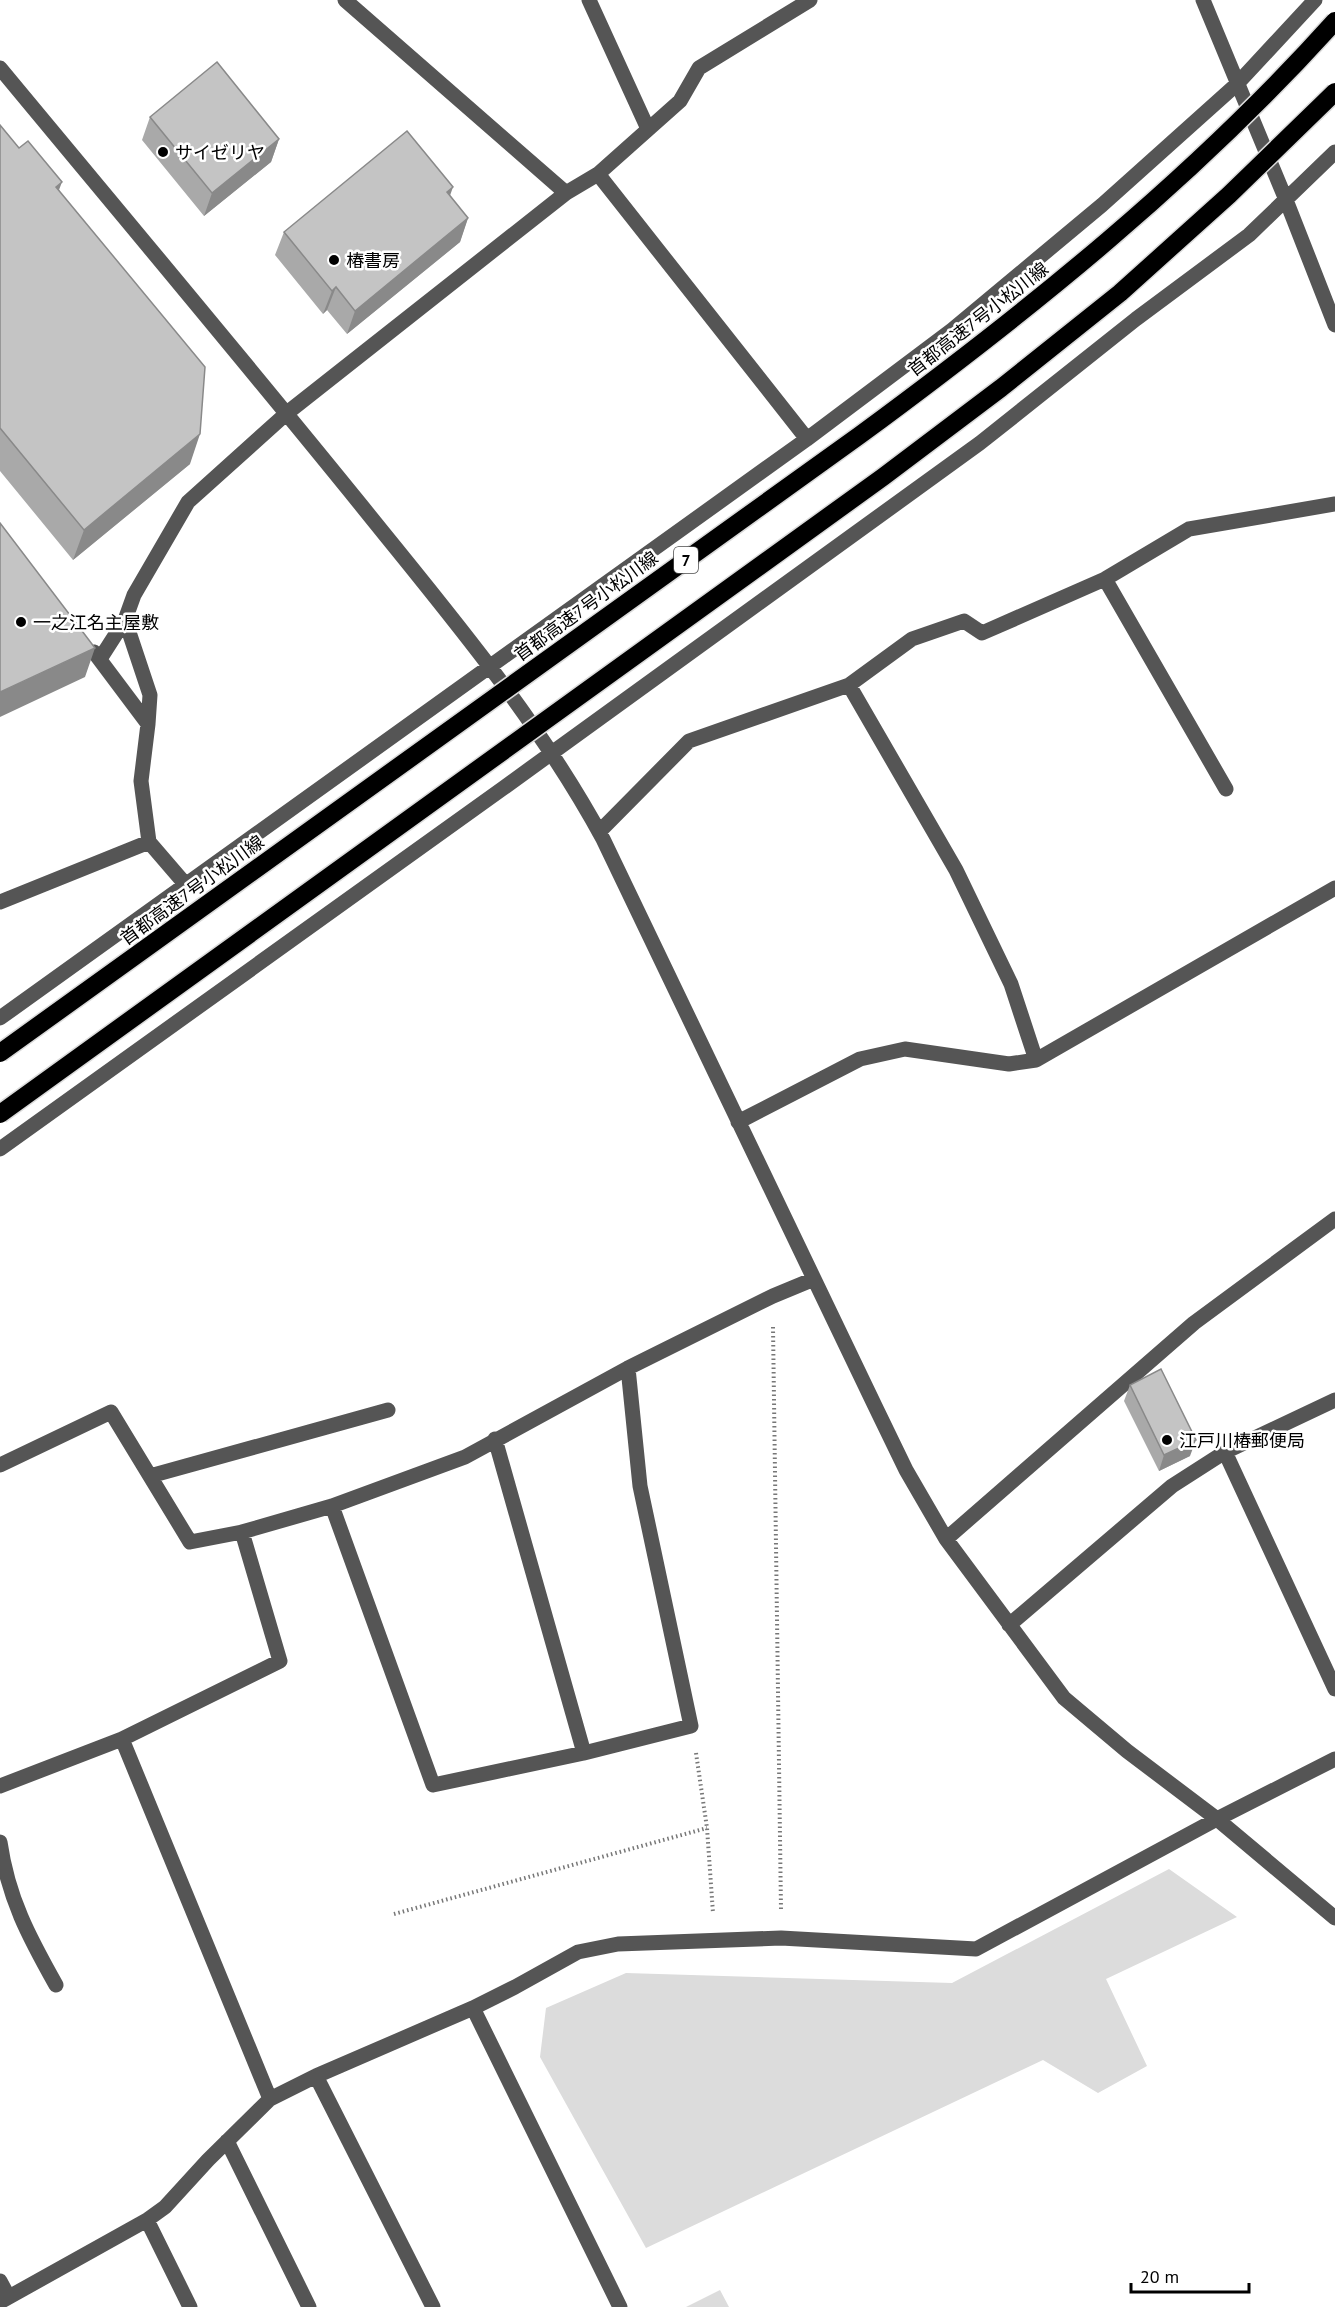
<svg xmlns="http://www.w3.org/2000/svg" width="1335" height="2307" viewBox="0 0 1335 2307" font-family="'PT Sans','Noto Sans JP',sans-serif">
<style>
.green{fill:#dcdcdc}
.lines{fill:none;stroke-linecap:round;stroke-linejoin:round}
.path{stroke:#777;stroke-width:4;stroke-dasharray:1.5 3;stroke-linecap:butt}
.minor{stroke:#555;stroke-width:15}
.highway-bridge-casing{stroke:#dbdbdb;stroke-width:21;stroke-linecap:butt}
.highway-bridge{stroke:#000;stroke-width:18}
.wall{fill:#a9a9a9}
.shaded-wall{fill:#898989}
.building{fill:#c4c4c4;stroke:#898989;stroke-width:1.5}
.poi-dot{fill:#000;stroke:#fff;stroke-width:2}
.labels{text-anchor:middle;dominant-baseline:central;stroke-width:5;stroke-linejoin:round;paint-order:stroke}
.shield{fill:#fff;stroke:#4c4c4c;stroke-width:1.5}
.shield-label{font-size:16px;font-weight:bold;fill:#000}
.poi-label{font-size:18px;fill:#000;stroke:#fff;text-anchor:start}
.street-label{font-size:18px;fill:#000;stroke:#fff}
</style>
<rect width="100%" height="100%" fill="#fff"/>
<!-- green -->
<path class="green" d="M1169,1869L1237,1917L1106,1979L1147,2066L1098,2093L1043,2060L646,2248L540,2057L546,2008L626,1973L952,1983Z
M720,2290L729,2307H686Z"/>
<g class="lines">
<!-- path -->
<path class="path" d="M773,1327L781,1910
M696,1753L707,1828L713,1913
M394,1914L707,1828"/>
<!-- minor -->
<path class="minor" d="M345,0L566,193
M589,0L648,129
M1203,0L1286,200L1335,325
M0,68C121,214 242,358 361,505C447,612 537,717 603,839L875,1406L906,1470L946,1539L1064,1698L1127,1751L1217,1819L1335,1918
M598,174L807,439
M1105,579L1226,789
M125,620L150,695L148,724
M94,652L148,724L141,781L149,842
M100,659L125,620L134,595L188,502L287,413L566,193L598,174L680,101L699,68L810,0
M849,685L956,870L1011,984L1036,1060
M599,832L689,741L849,685L912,639L964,621L982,633L1105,579L1189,529L1335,504
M0,902L149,842L186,885
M0,1018L807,439L952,330L1102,205L1237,84L1315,0
M738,1122L860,1059L905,1049L1009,1064L1036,1060L1335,888
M0,1149L502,789L980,443L1136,319L1249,235L1335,152
M1225,1452L1335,1689
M0,1465L111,1412L190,1542L242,1532L332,1506L465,1457L628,1368L773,1296L814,1279
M150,1476L388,1410
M332,1506L433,1785L584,1753L495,1439
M946,1539L1194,1323L1335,1219
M1009,1625L1172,1486L1225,1452L1335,1400
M122,1739L270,2099
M584,1753L691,1726L640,1486L628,1368
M0,1786L122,1739L280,1661L242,1532
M0,1842C8,1898 29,1937 56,1985
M473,2008L620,2307
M316,2076L433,2307
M227,2141L309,2307
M147,2220L190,2307
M0,2281L8,2296
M0,2302L147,2220L165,2207L208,2160L270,2099L316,2076L473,2008L515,1987L578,1952L618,1944L781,1938L976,1949L1217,1819L1335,1759"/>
<!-- highway-bridge casing -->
<g class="highway-bridge-casing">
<path id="highway-bridge" d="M0,1053L860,435C1030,310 1194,178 1335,21
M0,1114L883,477L1001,388L1120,293L1229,195L1335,92"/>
</g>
<!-- highway-bridge -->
<use href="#highway-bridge" class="highway-bridge"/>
</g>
<!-- wall -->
<path class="wall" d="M150,117L279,139L271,162L204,216L142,140Z
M0,125L19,148L59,190L190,464L73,560L0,471Z
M450,196L468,218L460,242L347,334L327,310L323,314L275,255L284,232Z
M1130,1385L1190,1456L1159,1471L1124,1401Z"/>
<!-- shaded-wall -->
<path class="shaded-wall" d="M279,139L271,162L204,216L212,193Z
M62,182L51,211L56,187Z
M453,187L445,210L447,192Z
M468,218L460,242L347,334L355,311Z
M336,287L327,310L323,314L332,291Z
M200,434L190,464L73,560L84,530Z
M95,648L85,677L0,717V692Z
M1196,1440L1190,1456L1159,1471L1164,1455Z"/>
<!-- building -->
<path class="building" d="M217,62L279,139L212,193L150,117Z
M0,125L19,148L28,141L62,182L56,187L205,367L200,434L84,530L0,428Z
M407,131L453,187L447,192L468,218L355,311L336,287L332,291L284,232Z
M0,523L95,648L0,692Z
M1161,1369L1196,1440L1164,1455L1130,1385Z"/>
<!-- markers -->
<g class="poi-dot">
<circle cx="163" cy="152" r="6"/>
<circle cx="334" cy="260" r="6"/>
<circle cx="21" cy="622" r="6"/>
<circle cx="1167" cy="1440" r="6"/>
</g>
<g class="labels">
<!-- shield labels -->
<rect class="shield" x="674" y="547" width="24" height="26" rx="4.5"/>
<g class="shield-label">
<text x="686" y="560">7</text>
</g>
<!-- poi labels -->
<g class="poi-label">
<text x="175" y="152">サイゼリヤ</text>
<text x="346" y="260">椿書房</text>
<text x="33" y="622">一之江名主屋敷</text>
<text x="1179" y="1440">江戸川椿郵便局</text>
</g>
<!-- street labels -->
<g class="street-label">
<text transform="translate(978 319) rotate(-38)">首都高速7号小松川線</text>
<text transform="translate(586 606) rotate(-36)">首都高速7号小松川線</text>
<text transform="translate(192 890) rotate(-36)">首都高速7号小松川線</text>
</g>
</g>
<!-- scale -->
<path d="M1131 2283v9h118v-9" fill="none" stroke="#000000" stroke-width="3"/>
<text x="1140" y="2283" font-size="18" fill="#000000" stroke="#ffffff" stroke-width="4.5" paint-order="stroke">20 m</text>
</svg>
